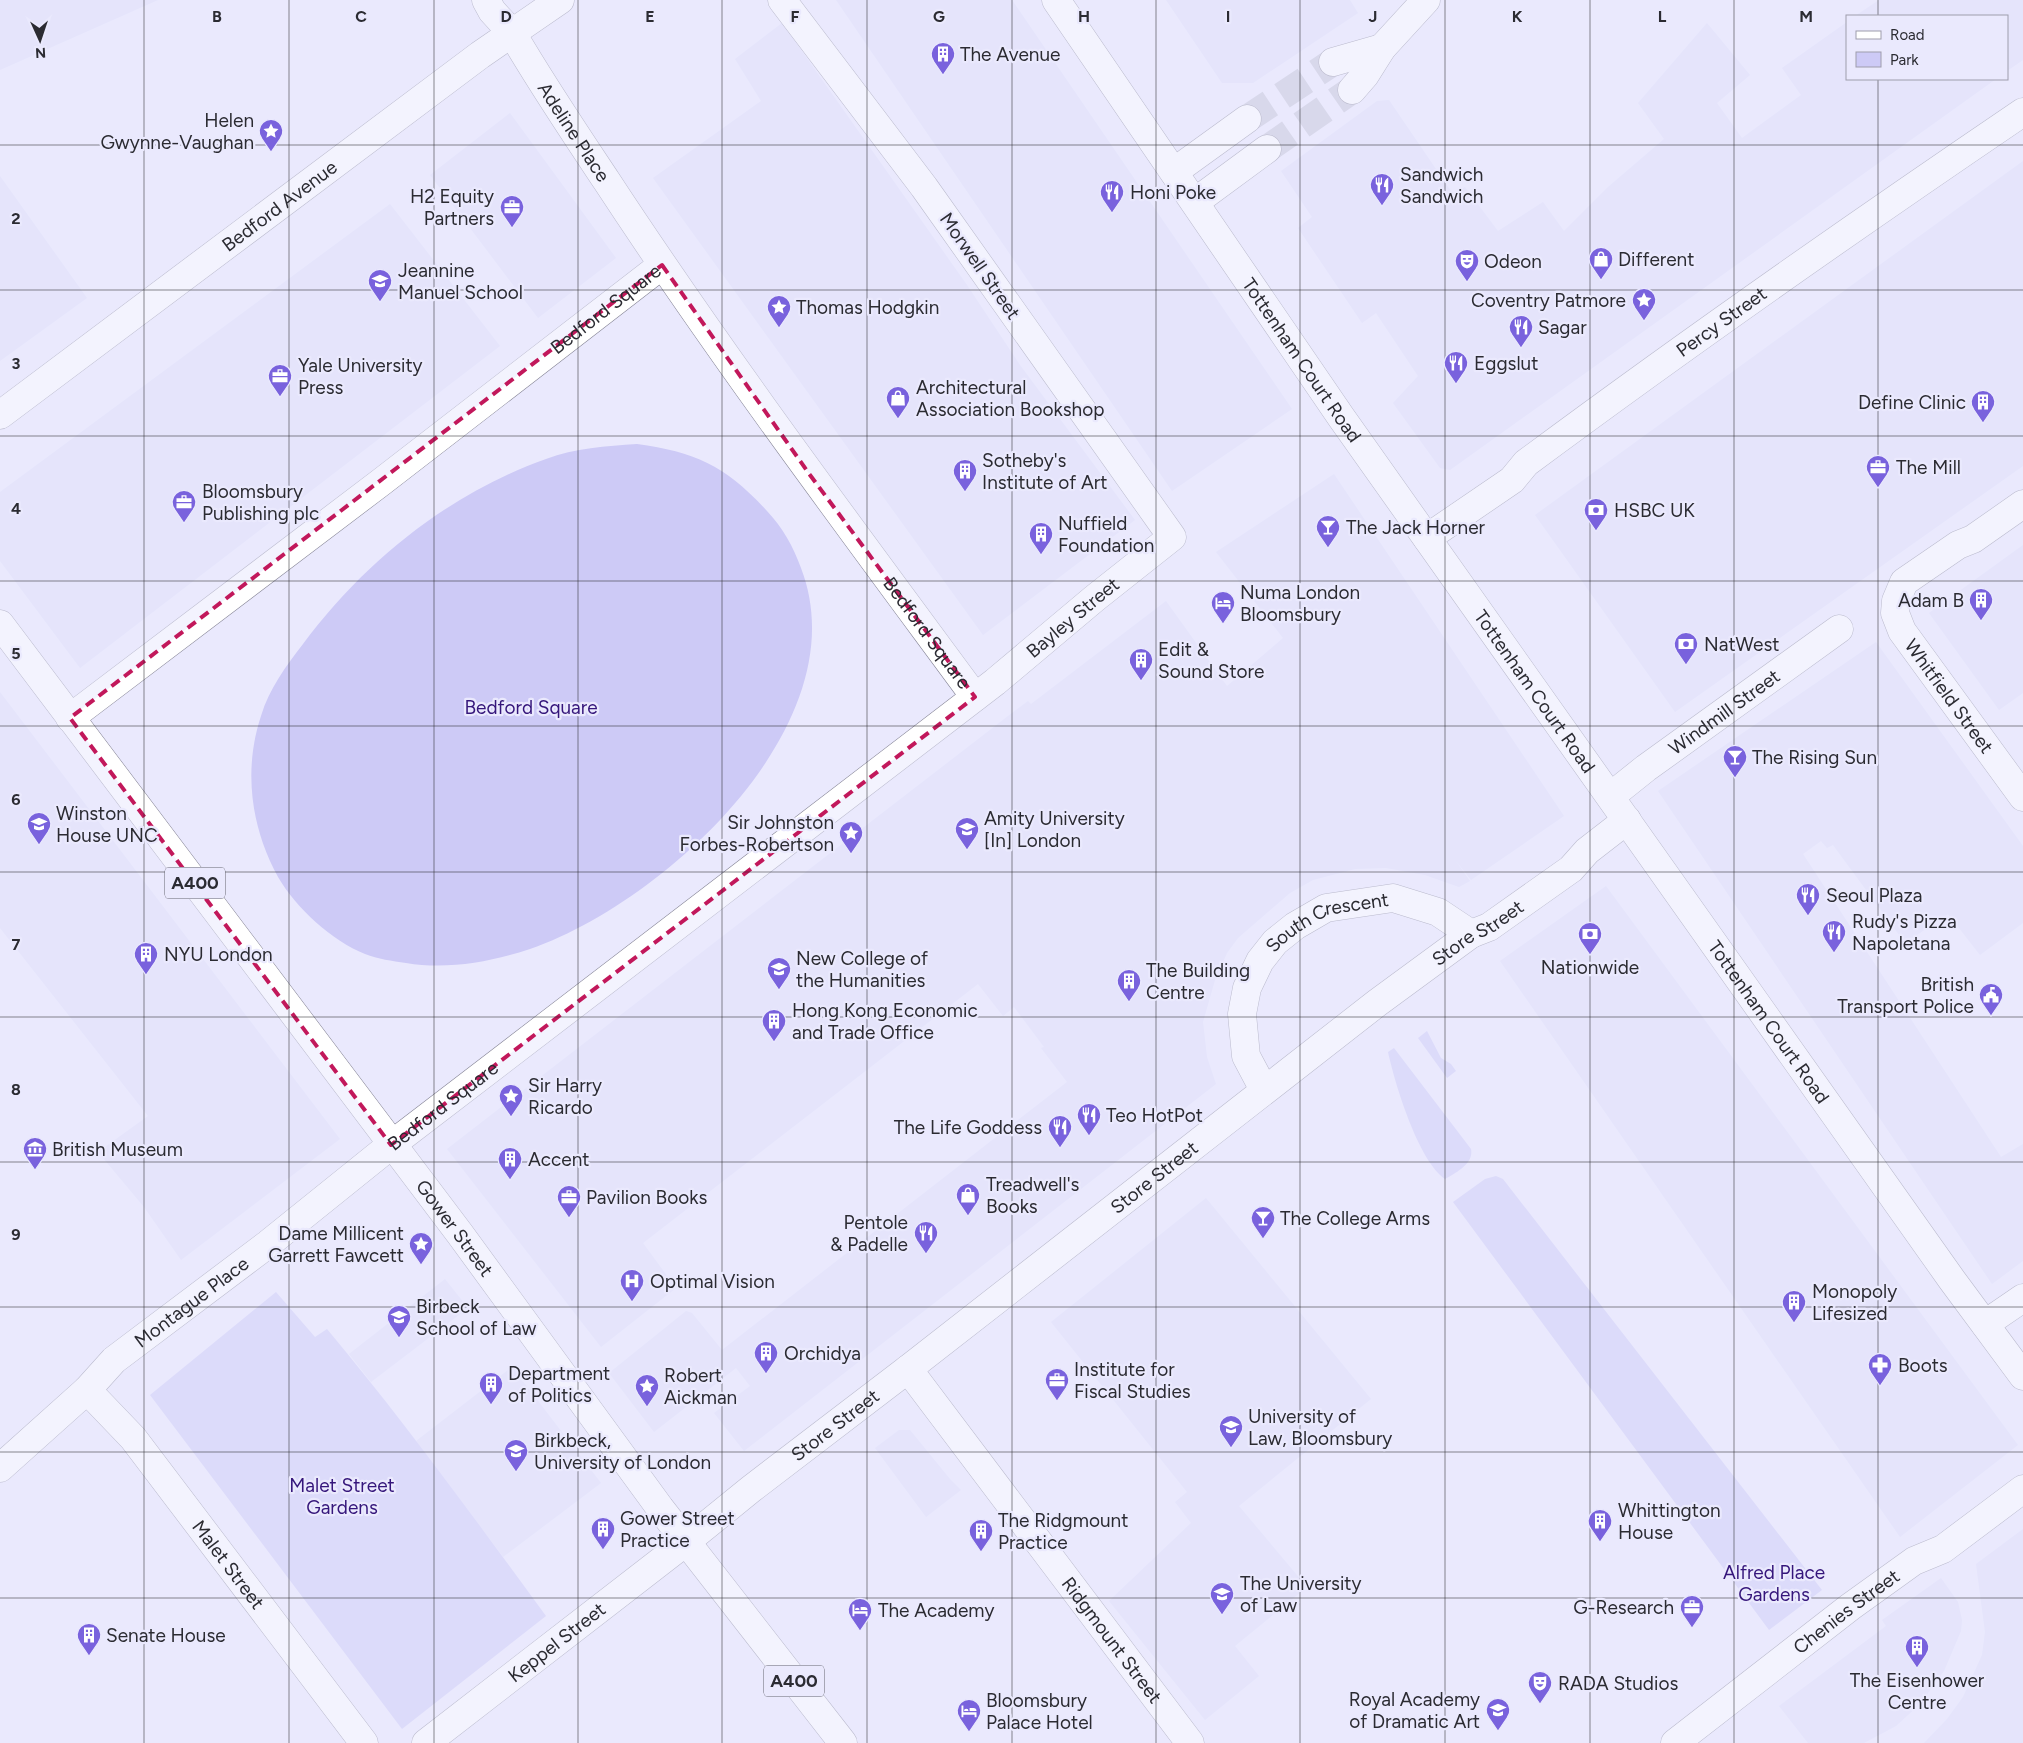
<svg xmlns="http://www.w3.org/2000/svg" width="2023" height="1743" viewBox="0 0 2023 1743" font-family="Figtree,sans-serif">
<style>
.built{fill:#dfdef9}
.green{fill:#cdcaf6}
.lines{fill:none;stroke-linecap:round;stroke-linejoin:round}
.street-tunnel{stroke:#c4c3d4;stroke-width:28;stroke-dasharray:28 14;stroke-linecap:butt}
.street-casing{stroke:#848394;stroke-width:29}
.secondary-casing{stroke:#848394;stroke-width:29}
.primary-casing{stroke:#848394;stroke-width:29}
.street{stroke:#fff;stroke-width:28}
.secondary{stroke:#fff;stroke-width:28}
.primary{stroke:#fff;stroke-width:28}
.marked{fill:none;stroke:#c2185b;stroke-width:4;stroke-dasharray:10 6;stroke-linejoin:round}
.grid{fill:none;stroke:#2b2b32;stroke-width:1;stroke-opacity:0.55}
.labels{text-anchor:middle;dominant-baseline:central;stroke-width:4.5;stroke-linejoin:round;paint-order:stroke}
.shield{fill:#eae9fd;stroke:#64646f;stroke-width:1}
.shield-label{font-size:18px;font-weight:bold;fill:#2b2b32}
.poi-label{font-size:19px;fill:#2b2b32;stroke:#eae9fd;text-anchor:start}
.street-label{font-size:19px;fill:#2b2b32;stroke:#eae9fd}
.park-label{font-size:19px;fill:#35167b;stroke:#eae9fd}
.grid-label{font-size:16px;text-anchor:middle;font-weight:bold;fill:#2b2b32;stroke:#eae9fd;stroke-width:4.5;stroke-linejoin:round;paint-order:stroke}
</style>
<rect width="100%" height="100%" fill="#eae9fd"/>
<!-- built -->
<path class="built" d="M0,0H158L0,70Z
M836,0H1012L1292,409L1172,491Z
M1166,0H1350L1358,13L1253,83H1222Z
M1879,0H2023V60L2007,71V16H1855Z
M1847,22V79H1996L1450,470L1440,468L1393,403L1418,376L1376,313L1362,323L1298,228L1312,217L1281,171L1377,101L1389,100L1453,194L1465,187L1498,231L1543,202L1564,231L1608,187L1664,139L1638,103L1707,23L1750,75L1717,103L1742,138L1801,95L1782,68Z
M782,23L967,285L1020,365L1135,520L983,635L653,178L761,101L735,59Z
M510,113L616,258L538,318L430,175Z
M2023,161V466L1675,712L1535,515Z
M0,176L87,298L0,361Z
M390,204L500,346L80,668L0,561V492Z
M1334,474L1564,816L1471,880L1456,861L1470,881L1459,887L1425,875L1386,868L1355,869L1313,880L1290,893L1238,938L1227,953L1215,980L1203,1022L1207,1057L1216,1084L744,1451L714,1413L750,1386L736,1368L654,1432L609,1373L686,1311L692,1313L722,1350L1067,1082L1041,1048L1044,1047L1014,1007L1003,1016L978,984L643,1243L676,1288L601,1347L447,1149L1008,716L1028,701L1031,704L1166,601L1227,686L1283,638L1216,552Z
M2023,545V693L1999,710L1929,613Z
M1876,642L2023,846V923L1980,955L1948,914L1905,943L1833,845L1827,848L1821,841L1803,854L2001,1157L2023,1144V1261L1992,1284L1658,791Z
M0,692L340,1139L181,1260L144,1207L98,1152L148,1116L0,928Z
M1606,886L2018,1445L1900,1537L1500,961Z
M1206,1198L1371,1399L1239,1506L1307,1587L1235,1646L1259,1676L1205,1720L1109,1601L1191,1523L1175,1502L1187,1492L1051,1322Z
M445,1279L468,1308L371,1382L349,1354Z
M512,1367L601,1483L503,1557L416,1441Z
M899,1430H910L950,1479L961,1490L926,1517L875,1448Z
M2023,1529V1743H1924L1947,1719L1963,1697L1982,1655L1985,1632L1976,1564Z
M1941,1578L1958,1602L1962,1620L1961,1631L1944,1671L1920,1704L1896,1726L1864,1743H1808L1779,1706L1886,1626L1882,1620Z"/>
<!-- green -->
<path class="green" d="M637,444C696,452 726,466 767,511C783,528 793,546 801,568C861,724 663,903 530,949C491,962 447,970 406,963C392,961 378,959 365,954C332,941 296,908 278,877C251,828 243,770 261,716C269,689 286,666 303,644C365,561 448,494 546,459C575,448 606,446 637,444Z
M1427,1031L1441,1058L1451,1064L1456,1071L1447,1078L1418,1038Z
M1394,1048L1471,1149C1474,1164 1455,1173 1445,1179C1418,1160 1395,1084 1388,1052Z
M1496,1176L1503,1179L1822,1590L1769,1630L1453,1202L1485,1179Z
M276,1292L315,1337L327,1329C404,1421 475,1519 546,1616L402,1729L150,1395Z"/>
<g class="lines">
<!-- street-tunnel -->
<path class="street-tunnel" d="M1247,119L1333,62
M1267,149L1352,90"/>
<!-- street casing -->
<g class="street-casing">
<g id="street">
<path id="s1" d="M486,0L492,11L512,33C541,83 574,132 606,180C722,357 849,526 975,697"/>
<path d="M1333,62L1382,48"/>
<path d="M1352,90L1365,75L1382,48L1426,0"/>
<path d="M1175,171L1247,119"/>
<path d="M1195,202L1267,149"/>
<path id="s2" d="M0,415L480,55L560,0"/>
<path id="s3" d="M2023,504L1973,539L1958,545L1904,582L1896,601L1895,613L1902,631L2023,797"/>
<path id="s4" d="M1427,538L1512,480L1526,463C1689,342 1855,226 2023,112"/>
<path id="s5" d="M70,718L380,483L662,265"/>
<path id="s6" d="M1611,796L1646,768L1839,629"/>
<path id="s7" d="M1264,1090L1246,1056L1242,1014L1247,988L1260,961L1275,942L1295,926L1326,908L1393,898L1438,912L1471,934"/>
<path id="s8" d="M391,1145L995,682L1095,598L1172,537L924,187L782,0"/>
<path id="s9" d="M908,1369L1190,1743"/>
<path id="s10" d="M87,1390L133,1438L364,1743"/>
<path id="s11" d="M426,1743L687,1541"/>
</g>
</g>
<!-- secondary casing -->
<g class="secondary-casing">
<g id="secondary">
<path id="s12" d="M0,1468L87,1390L114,1360L268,1244L391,1145"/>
<path id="s13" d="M687,1541L751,1489L908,1369L1377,1003L1471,934L1489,927L1571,869L1587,851L1627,820"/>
</g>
</g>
<!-- primary casing -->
<g class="primary-casing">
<g id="primary">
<path id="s14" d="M1056,0L1341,417L1952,1280L2023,1376"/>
<path id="s15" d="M0,624L460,1234L660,1508L843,1743"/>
<path d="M1985,1324L2023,1298"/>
<path id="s16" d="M1675,1743L1850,1607L1914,1561L1943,1549L2023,1489"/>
</g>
</g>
<!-- street -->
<use href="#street" class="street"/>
<!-- secondary -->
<use href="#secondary" class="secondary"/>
<!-- primary -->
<use href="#primary" class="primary"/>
</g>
<!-- marked area -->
<path d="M0 0H2023V1743H0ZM662,265L810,475L975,697L391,1145L70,718Z" fill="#eae9fd" fill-opacity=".55" fill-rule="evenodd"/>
<path class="marked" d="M662,265L810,475L975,697L391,1145L70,718Z"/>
<!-- grid -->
<path class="grid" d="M144,0V1743M289,0V1743M434,0V1743M578,0V1743M722,0V1743M867,0V1743M1012,0V1743M1156,0V1743M1300,0V1743M1445,0V1743M1590,0V1743M1734,0V1743M1878,0V16M1878,79V1743M0,145H2023M0,290H2023M0,436H2023M0,581H2023M0,726H2023M0,872H2023M0,1017H2023M0,1162H2023M0,1307H2023M0,1452H2023M0,1598H2023"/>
<!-- icons -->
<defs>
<g id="building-pin" transform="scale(1.25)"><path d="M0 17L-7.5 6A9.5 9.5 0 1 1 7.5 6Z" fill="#7962dd" stroke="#eae9fd"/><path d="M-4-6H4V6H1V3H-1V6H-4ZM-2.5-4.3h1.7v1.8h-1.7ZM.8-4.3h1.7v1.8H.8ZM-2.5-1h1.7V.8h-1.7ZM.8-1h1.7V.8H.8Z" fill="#fff"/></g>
<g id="sight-pin" transform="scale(1.25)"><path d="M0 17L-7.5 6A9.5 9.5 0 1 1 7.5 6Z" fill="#7962dd" stroke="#eae9fd"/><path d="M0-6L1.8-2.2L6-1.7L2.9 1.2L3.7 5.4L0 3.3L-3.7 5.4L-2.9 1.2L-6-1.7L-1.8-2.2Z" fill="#fff"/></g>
<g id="restaurant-pin" transform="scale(1.25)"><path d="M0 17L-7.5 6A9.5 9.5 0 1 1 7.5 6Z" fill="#7962dd" stroke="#eae9fd"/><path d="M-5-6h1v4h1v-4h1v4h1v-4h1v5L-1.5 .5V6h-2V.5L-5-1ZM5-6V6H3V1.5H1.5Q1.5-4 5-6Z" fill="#fff"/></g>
<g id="office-pin" transform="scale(1.25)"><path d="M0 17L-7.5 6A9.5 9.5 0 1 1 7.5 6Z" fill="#7962dd" stroke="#eae9fd"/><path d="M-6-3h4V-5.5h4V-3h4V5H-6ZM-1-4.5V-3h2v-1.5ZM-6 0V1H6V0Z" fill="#fff"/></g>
<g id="shop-pin" transform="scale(1.25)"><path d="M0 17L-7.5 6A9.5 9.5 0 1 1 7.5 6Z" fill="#7962dd" stroke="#eae9fd"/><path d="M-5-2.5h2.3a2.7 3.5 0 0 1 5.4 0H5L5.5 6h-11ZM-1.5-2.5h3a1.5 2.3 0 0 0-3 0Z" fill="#fff"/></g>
<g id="theatre-pin" transform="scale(1.25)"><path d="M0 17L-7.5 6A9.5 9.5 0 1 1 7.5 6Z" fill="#7962dd" stroke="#eae9fd"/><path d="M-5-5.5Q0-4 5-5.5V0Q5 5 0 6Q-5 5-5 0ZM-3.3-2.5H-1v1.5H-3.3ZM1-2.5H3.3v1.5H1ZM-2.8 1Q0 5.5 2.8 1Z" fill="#fff"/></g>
<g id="school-pin" transform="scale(1.25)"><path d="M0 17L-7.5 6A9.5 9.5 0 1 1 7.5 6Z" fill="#7962dd" stroke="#eae9fd"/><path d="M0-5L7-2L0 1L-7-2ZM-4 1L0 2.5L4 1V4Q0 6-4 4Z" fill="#fff"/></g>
<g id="bank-pin" transform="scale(1.25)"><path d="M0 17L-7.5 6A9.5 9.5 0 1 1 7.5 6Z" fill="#7962dd" stroke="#eae9fd"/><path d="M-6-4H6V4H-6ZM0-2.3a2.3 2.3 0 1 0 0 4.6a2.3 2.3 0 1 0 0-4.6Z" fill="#fff"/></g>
<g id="bar-pin" transform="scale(1.25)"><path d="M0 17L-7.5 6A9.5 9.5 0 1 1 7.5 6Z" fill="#7962dd" stroke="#eae9fd"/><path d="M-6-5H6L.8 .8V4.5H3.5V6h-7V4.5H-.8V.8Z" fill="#fff"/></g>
<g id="hotel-pin" transform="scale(1.25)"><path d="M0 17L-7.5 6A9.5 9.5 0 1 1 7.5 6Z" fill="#7962dd" stroke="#eae9fd"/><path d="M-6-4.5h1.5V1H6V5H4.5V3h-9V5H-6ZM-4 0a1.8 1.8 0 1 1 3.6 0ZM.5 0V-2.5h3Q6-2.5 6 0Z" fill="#fff"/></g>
<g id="university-pin" transform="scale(1.25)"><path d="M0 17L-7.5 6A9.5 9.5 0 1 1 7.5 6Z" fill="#7962dd" stroke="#eae9fd"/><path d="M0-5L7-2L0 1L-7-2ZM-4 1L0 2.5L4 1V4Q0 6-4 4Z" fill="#fff"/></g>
<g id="civic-pin" transform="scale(1.25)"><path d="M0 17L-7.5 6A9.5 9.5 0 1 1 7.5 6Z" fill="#7962dd" stroke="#eae9fd"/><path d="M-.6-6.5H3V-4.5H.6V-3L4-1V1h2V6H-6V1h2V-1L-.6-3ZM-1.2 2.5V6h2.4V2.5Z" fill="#fff"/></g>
<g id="museum-pin" transform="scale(1.25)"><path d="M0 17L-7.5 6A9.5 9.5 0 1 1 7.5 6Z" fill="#7962dd" stroke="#eae9fd"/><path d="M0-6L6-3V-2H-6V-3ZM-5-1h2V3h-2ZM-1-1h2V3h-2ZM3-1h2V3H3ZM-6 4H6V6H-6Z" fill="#fff"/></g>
<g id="hospital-pin" transform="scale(1.25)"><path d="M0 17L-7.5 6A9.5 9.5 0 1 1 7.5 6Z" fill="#7962dd" stroke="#eae9fd"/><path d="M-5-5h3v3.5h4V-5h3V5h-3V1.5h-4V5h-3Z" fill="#fff"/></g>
<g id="pharmacy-pin" transform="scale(1.25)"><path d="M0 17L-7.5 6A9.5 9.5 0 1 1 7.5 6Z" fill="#7962dd" stroke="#eae9fd"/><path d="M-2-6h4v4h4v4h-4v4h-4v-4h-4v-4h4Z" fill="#fff"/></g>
</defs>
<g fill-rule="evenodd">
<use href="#building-pin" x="943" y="54"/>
<use href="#sight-pin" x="271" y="131"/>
<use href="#restaurant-pin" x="1382" y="185"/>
<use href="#restaurant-pin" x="1112" y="192"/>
<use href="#office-pin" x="512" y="207"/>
<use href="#shop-pin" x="1601" y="259"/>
<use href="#theatre-pin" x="1467" y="261"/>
<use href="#school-pin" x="380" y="281"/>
<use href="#sight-pin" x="1644" y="300"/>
<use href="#sight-pin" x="779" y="307"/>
<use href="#restaurant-pin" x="1521" y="327"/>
<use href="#restaurant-pin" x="1456" y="363"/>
<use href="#office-pin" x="280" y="376"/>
<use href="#shop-pin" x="898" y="398"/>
<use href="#building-pin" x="1983" y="402"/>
<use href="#office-pin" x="1878" y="467"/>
<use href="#building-pin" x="965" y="471"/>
<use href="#office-pin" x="184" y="502"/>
<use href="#bank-pin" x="1596" y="510"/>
<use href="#bar-pin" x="1328" y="527"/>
<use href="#building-pin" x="1041" y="534"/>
<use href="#building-pin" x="1981" y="600"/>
<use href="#hotel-pin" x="1223" y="603"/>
<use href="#bank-pin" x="1686" y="644"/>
<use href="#building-pin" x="1141" y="660"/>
<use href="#bar-pin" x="1735" y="757"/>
<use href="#university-pin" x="39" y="824"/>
<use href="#university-pin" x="967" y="829"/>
<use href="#sight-pin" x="851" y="833"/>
<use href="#restaurant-pin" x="1808" y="895"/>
<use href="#restaurant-pin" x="1834" y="932"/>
<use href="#bank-pin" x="1590" y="934"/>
<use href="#building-pin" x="146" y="954"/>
<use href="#university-pin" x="779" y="969"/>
<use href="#building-pin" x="1129" y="981"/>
<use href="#civic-pin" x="1991" y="995"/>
<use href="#building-pin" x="774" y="1021"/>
<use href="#sight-pin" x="511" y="1096"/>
<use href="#restaurant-pin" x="1089" y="1115"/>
<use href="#restaurant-pin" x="1060" y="1127"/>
<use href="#museum-pin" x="35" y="1149"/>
<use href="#building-pin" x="510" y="1159"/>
<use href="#shop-pin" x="968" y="1195"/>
<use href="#office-pin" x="569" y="1197"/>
<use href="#bar-pin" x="1263" y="1218"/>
<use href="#restaurant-pin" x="926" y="1233"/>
<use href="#sight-pin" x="421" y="1244"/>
<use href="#hospital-pin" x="632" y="1281"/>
<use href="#building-pin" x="1794" y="1302"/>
<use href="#university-pin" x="399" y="1317"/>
<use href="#building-pin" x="766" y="1353"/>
<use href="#pharmacy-pin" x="1880" y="1365"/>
<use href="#office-pin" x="1057" y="1380"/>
<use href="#building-pin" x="491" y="1384"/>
<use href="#sight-pin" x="647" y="1386"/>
<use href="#university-pin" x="1231" y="1427"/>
<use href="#university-pin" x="516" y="1451"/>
<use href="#building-pin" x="1600" y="1521"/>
<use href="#building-pin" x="603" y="1529"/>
<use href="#building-pin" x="981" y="1531"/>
<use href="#university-pin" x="1222" y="1594"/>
<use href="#office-pin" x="1692" y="1607"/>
<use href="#hotel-pin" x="860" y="1610"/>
<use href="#building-pin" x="89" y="1635"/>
<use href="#building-pin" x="1917" y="1647"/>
<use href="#theatre-pin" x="1540" y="1683"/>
<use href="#university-pin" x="1498" y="1710"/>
<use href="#hotel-pin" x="969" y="1711"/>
</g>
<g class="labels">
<!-- shield labels -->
<g class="shield">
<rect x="165" y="867.5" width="60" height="31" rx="4"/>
<rect x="764" y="1665.5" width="60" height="31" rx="4"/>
</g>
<g class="shield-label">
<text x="195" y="883">A400</text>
<text x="794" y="1681">A400</text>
</g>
<!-- poi labels -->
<g class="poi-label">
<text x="960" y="54">The Avenue</text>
<text x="254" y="120" text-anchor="end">Helen<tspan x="254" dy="22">Gwynne-Vaughan</tspan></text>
<text x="1400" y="174">Sandwich<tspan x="1400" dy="22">Sandwich</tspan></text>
<text x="1130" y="192">Honi Poke</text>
<text x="494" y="196" text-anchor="end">H2 Equity<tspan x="494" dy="22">Partners</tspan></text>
<text x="1618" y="259">Different</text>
<text x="1484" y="261">Odeon</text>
<text x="398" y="270">Jeannine<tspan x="398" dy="22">Manuel School</tspan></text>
<text x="1626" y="300" text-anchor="end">Coventry Patmore</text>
<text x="796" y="307">Thomas Hodgkin</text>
<text x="1538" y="327">Sagar</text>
<text x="1474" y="363">Eggslut</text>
<text x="298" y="365">Yale University<tspan x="298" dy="22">Press</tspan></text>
<text x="916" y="387">Architectural<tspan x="916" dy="22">Association Bookshop</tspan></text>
<text x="1966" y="402" text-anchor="end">Define Clinic</text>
<text x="982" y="460">Sotheby's<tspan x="982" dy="22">Institute of Art</tspan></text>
<text x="1896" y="467">The Mill</text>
<text x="202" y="491">Bloomsbury<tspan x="202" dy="22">Publishing plc</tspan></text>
<text x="1614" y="510">HSBC UK</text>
<text x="1058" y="523">Nuffield<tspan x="1058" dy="22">Foundation</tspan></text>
<text x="1346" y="527">The Jack Horner</text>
<text x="1240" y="592">Numa London<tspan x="1240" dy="22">Bloomsbury</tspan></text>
<text x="1964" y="600" text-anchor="end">Adam B</text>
<text x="1704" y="644">NatWest</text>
<text x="1158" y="649">Edit &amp;<tspan x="1158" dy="22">Sound Store</tspan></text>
<text x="1752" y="757">The Rising Sun</text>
<text x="56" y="813">Winston<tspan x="56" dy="22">House UNC</tspan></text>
<text x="984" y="818">Amity University<tspan x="984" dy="22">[In] London</tspan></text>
<text x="834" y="822" text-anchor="end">Sir Johnston<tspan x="834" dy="22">Forbes-Robertson</tspan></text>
<text x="1826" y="895">Seoul Plaza</text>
<text x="1852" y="921">Rudy's Pizza<tspan x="1852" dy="22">Napoletana</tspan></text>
<text x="164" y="954">NYU London</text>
<text x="796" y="958">New College of<tspan x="796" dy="22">the Humanities</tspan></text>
<text x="1590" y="967" text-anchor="middle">Nationwide</text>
<text x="1146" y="970">The Building<tspan x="1146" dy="22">Centre</tspan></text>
<text x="1974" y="984" text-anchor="end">British<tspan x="1974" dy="22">Transport Police</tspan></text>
<text x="792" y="1010">Hong Kong Economic<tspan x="792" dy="22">and Trade Office</tspan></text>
<text x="528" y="1085">Sir Harry<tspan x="528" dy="22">Ricardo</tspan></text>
<text x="1106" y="1115">Teo HotPot</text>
<text x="1042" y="1127" text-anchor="end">The Life Goddess</text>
<text x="52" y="1149">British Museum</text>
<text x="528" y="1159">Accent</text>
<text x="986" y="1184">Treadwell's<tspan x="986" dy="22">Books</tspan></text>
<text x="586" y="1197">Pavilion Books</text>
<text x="1280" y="1218">The College Arms</text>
<text x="908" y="1222" text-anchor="end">Pentole<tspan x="908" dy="22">&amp; Padelle</tspan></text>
<text x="404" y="1233" text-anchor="end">Dame Millicent<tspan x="404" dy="22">Garrett Fawcett</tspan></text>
<text x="650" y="1281">Optimal Vision</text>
<text x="1812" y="1291">Monopoly<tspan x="1812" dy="22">Lifesized</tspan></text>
<text x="416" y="1306">Birbeck<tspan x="416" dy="22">School of Law</tspan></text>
<text x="784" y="1353">Orchidya</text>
<text x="1898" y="1365">Boots</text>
<text x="1074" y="1369">Institute for<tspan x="1074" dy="22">Fiscal Studies</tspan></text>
<text x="508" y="1373">Department<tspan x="508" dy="22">of Politics</tspan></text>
<text x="664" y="1375">Robert<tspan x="664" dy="22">Aickman</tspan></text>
<text x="1248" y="1416">University of<tspan x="1248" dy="22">Law, Bloomsbury</tspan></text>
<text x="534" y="1440">Birkbeck,<tspan x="534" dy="22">University of London</tspan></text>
<text x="1618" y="1510">Whittington<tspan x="1618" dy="22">House</tspan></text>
<text x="620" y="1518">Gower Street<tspan x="620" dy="22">Practice</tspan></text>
<text x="998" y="1520">The Ridgmount<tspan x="998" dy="22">Practice</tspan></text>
<text x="1240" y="1583">The University<tspan x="1240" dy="22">of Law</tspan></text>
<text x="1674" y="1607" text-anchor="end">G-Research</text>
<text x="878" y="1610">The Academy</text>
<text x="106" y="1635">Senate House</text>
<text x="1917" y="1680" text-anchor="middle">The Eisenhower<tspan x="1917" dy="22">Centre</tspan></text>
<text x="1558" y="1683">RADA Studios</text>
<text x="1480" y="1699" text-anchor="end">Royal Academy<tspan x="1480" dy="22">of Dramatic Art</tspan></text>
<text x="986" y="1700">Bloomsbury<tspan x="986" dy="22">Palace Hotel</tspan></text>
</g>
<!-- street labels -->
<g class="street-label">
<text stroke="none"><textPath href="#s1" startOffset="159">Adeline Place</textPath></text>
<text stroke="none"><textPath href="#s2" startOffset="349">Bedford Avenue</textPath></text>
<text transform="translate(980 266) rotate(55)">Morwell Street</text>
<text stroke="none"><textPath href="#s5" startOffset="674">Bedford Square</textPath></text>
<text stroke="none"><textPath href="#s4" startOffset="366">Percy Street</textPath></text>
<text stroke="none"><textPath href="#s14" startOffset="436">Tottenham Court Road</textPath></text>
<text stroke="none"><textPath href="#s8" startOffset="862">Bayley Street</textPath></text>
<text stroke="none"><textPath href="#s1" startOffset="772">Bedford Square</textPath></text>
<text stroke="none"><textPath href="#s14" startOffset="841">Tottenham Court Road</textPath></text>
<text stroke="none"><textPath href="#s3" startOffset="275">Whitfield Street</textPath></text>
<text stroke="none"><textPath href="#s6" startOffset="141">Windmill Street</textPath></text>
<text stroke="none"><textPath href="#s7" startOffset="219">South Crescent</textPath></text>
<text stroke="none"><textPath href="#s13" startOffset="998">Store Street</textPath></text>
<text stroke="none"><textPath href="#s14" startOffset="1246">Tottenham Court Road</textPath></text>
<text stroke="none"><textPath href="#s8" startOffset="65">Bedford Square</textPath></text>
<text stroke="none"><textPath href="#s13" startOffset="592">Store Street</textPath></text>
<text stroke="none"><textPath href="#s15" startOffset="756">Gower Street</textPath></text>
<text stroke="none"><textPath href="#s12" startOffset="254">Montague Place</textPath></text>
<text stroke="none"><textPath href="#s13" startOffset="188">Store Street</textPath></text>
<text stroke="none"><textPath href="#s10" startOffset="225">Malet Street</textPath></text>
<text stroke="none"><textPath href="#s16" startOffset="216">Chenies Street</textPath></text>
<text stroke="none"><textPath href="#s9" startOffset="339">Ridgmount Street</textPath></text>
<text stroke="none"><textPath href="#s11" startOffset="165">Keppel Street</textPath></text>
</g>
<!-- park labels -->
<g class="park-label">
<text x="531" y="707">Bedford Square</text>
<text x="342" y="1485">Malet Street<tspan x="342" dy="22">Gardens</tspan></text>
<text x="1774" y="1572">Alfred Place<tspan x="1774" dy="22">Gardens</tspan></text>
</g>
</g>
<g class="grid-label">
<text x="217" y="22">B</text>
<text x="361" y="22">C</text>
<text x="506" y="22">D</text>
<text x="650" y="22">E</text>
<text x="795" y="22">F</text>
<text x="939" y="22">G</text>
<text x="1084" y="22">H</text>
<text x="1228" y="22">I</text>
<text x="1373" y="22">J</text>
<text x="1517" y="22">K</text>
<text x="1662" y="22">L</text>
<text x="1806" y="22">M</text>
<text x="16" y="224">2</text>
<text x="16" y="369">3</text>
<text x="16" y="514">4</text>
<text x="16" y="659">5</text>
<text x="16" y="805">6</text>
<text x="16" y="950">7</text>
<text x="16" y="1095">8</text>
<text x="16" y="1240">9</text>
</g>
<!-- legend -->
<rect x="1846" y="15" width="162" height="65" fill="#eae9fd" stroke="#9e9dac"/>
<rect x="1856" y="31" width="25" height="8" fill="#ffffff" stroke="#9e9dac"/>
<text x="1890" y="40" font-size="15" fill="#2b2b32">Road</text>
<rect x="1856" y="52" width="25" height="15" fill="#cdcaf6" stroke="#9e9dac"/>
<text x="1890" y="65" font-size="15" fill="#2b2b32">Park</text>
<!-- north arrow -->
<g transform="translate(40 40) rotate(177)" stroke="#eae9fd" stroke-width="4" paint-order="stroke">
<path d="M0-4L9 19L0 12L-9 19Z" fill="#2b2b32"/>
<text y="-8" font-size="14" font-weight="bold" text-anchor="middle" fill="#2b2b32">N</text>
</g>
</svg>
